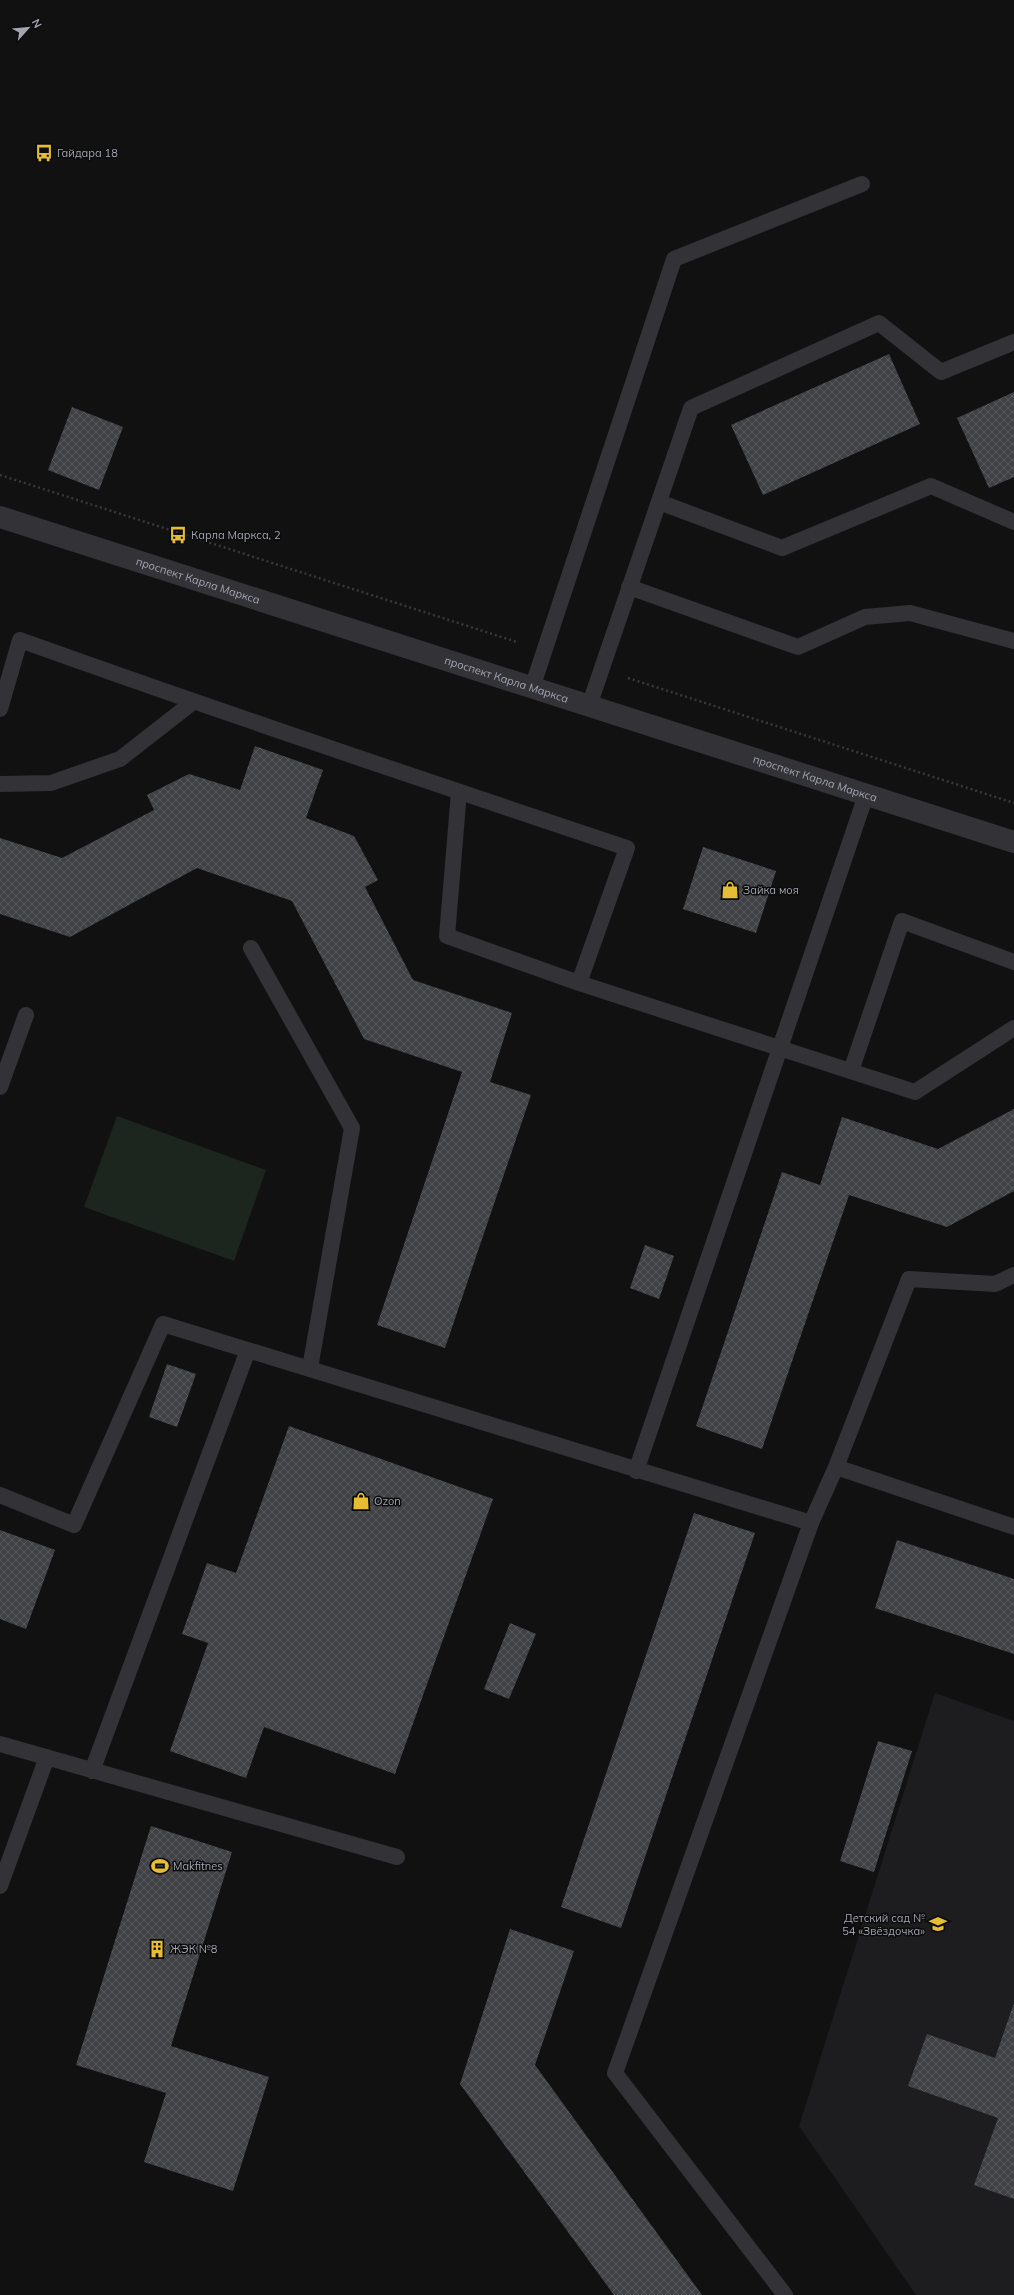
<svg xmlns="http://www.w3.org/2000/svg" width="1014" height="2295" viewBox="0 0 1014 2295" font-family="Mulish,sans-serif">
<style>
.built{fill:#1d1d1f}
.pitch{fill:#1d251f}
.building{fill:url(#building-cross-hatch)}
.lines{fill:none;stroke-linecap:round;stroke-linejoin:round}
.path{stroke:#38393e;stroke-width:2.5;stroke-dasharray:2 3;stroke-linecap:butt}
.service{stroke:#323237;stroke-width:16}
.tertiary{stroke:#323237;stroke-width:22}
.labels{text-anchor:middle;dominant-baseline:central;stroke-width:3;stroke-linejoin:round;paint-order:stroke}
.poi-label{font-size:11px;fill:#a3a6b2;stroke:#0c0c0d;text-anchor:start}
.street-label{font-size:11px;fill:#a3a6b2;stroke:#0c0c0d}
</style>
<defs>
<pattern id="building-cross-hatch" width="8" height="8" patternUnits="userSpaceOnUse"><rect width="8" height="8" fill="#404145"/><path d="M0 0l8 8M0 8l8-8" fill="none" stroke="#58595d"/></pattern>
</defs>
<rect width="100%" height="100%" fill="#111112"/>
<!-- built -->
<path class="built" d="M935,1693L1014,1721V2295H916L799,2126Z"/>
<!-- pitch -->
<path class="pitch" d="M117,1116L266,1170L234,1261L84,1207Z"/>
<!-- building -->
<path class="building" d="M889,354L920,424L763,495L731,425Z
M1014,392V477L989,488L957,418Z
M72,407L123,427L99,490L48,470Z
M255,746L323,770L306,818L354,836L378,880L365,887L413,980L512,1013L490,1082L531,1095L445,1348L377,1325L462,1072L364,1039L292,901L197,868L70,937L0,914V838L62,858L154,810L147,795L189,774L240,790Z
M703,847L776,871L756,933L683,909Z
M1014,1109V1191L947,1227L849,1195L762,1449L696,1426L782,1172L820,1185L842,1117L938,1149Z
M645,1245L674,1256L659,1299L630,1288Z
M167,1364L196,1374L177,1427L149,1417Z
M289,1426L493,1499L395,1774L264,1727L246,1778L170,1751L208,1643L182,1634L207,1563L236,1573Z
M694,1513L755,1533L621,1928L561,1907Z
M0,1530L55,1550L26,1629L0,1619Z
M897,1540L1014,1579V1654L875,1608Z
M510,1623L536,1634L509,1699L484,1689Z
M878,1741L912,1751L874,1872L840,1861Z
M151,1826L232,1852L171,2046L269,2077L233,2191L144,2162L166,2093L76,2065Z
M510,1929L574,1951L535,2065L702,2295H614L460,2084Z
M1014,2003V2199L974,2185L998,2118L908,2086L927,2034L995,2058Z"/>
<g class="lines">
<!-- path -->
<path class="path" d="M0,475L517,642
M628,678L1014,803"/>
<!-- service -->
<path class="service" d="M659,502L782,548L931,486L1014,522
M629,587L798,647L865,617L910,613L1014,641
M532,688L674,259L862,184
M589,706L691,408L879,323L941,372L1014,342
M0,709L20,640C221,712 424,780 627,848L579,983L447,936L459,792
M0,784L51,783L120,759L193,702
M251,948L352,1128L310,1368
M579,983L915,1092L1014,1028
M851,1071L902,921L1014,962
M0,1087L26,1015
M836,1467L1014,1527
M636,1471L866,795
M0,1495L74,1525L163,1324L811,1523
M0,1744L397,1857
M92,1771L248,1350
M0,1886L47,1757
M785,2295L615,2073L811,1523L836,1467L909,1279L995,1284L1014,1275"/>
<!-- tertiary -->
<path class="tertiary" id="s1" d="M0,517L1014,842"/>
</g>
<!-- icons -->
<defs>
<g id="bus-bare" transform="scale(1.38)"><path d="M-5-6H5V4H4V6H2V4H-2V6H-4V4H-5ZM-3.5-4V0h7V-4ZM-3.5 1.2v1.5H-2V1.2ZM2 1.2v1.5H3.5V1.2Z" fill="#e7bd34" stroke="#0c0c0d" stroke-width="2.5" paint-order="stroke"/></g>
<g id="shop-bare" transform="scale(1.38)"><path d="M-5-2.5h2.3a2.7 3.5 0 0 1 5.4 0H5L5.5 6h-11ZM-1.5-2.5h3a1.5 2.3 0 0 0-3 0Z" fill="#e7bd34" stroke="#0c0c0d" stroke-width="2.5" paint-order="stroke"/></g>
<g id="stadium-bare" transform="scale(1.38)"><path d="M0-5a6.5 5 0 1 0 0 10a6.5 5 0 1 0 0-10ZM-3.5-1.8h7v3.6h-7Z" fill="#e7bd34" stroke="#0c0c0d" stroke-width="2.5" paint-order="stroke"/></g>
<g id="school-bare" transform="scale(1.38)"><path d="M0-5L7-2L0 1L-7-2ZM-4 1L0 2.5L4 1V4Q0 6-4 4Z" fill="#e7bd34" stroke="#0c0c0d" stroke-width="2.5" paint-order="stroke"/></g>
<g id="building-bare" transform="scale(1.38)"><path d="M-4-6H4V6H1V3H-1V6H-4ZM-2.5-4.3h1.7v1.8h-1.7ZM.8-4.3h1.7v1.8H.8ZM-2.5-1h1.7V.8h-1.7ZM.8-1h1.7V.8H.8Z" fill="#e7bd34" stroke="#0c0c0d" stroke-width="2.5" paint-order="stroke"/></g>
</defs>
<g fill-rule="evenodd">
<use href="#bus-bare" x="44" y="153"/>
<use href="#bus-bare" x="178" y="535"/>
<use href="#shop-bare" x="730" y="890"/>
<use href="#shop-bare" x="361" y="1501"/>
<use href="#stadium-bare" x="160" y="1866"/>
<use href="#school-bare" x="938" y="1924"/>
<use href="#building-bare" x="157" y="1949"/>
</g>
<g class="labels">
<!-- poi labels -->
<g class="poi-label">
<text x="57" y="153">Гайдара 18</text>
<text x="191" y="535">Карла Маркса, 2</text>
<text x="743" y="890">Зайка моя</text>
<text x="374" y="1501">Ozon</text>
<text x="173" y="1866">Makfitnes</text>
<text x="925" y="1918" text-anchor="end">Детский сад №<tspan x="925" dy="13">54 «Звёздочка»</tspan></text>
<text x="170" y="1949">ЖЭК №8</text>
</g>
<!-- street labels -->
<g class="street-label">
<text stroke="none"><textPath href="#s1" startOffset="208">проспект Карла Маркса</textPath></text>
<text stroke="none"><textPath href="#s1" startOffset="532">проспект Карла Маркса</textPath></text>
<text stroke="none"><textPath href="#s1" startOffset="856">проспект Карла Маркса</textPath></text>
</g>
</g>
<!-- north arrow -->
<g transform="translate(28 28) rotate(63)" stroke="#0c0c0d" stroke-width="3" paint-order="stroke">
<path d="M0-3L7 15L0 10L-7 15Z" fill="#a3a6b2"/>
<text y="-6" font-size="11" font-weight="bold" text-anchor="middle" fill="#a3a6b2">N</text>
</g>
</svg>
